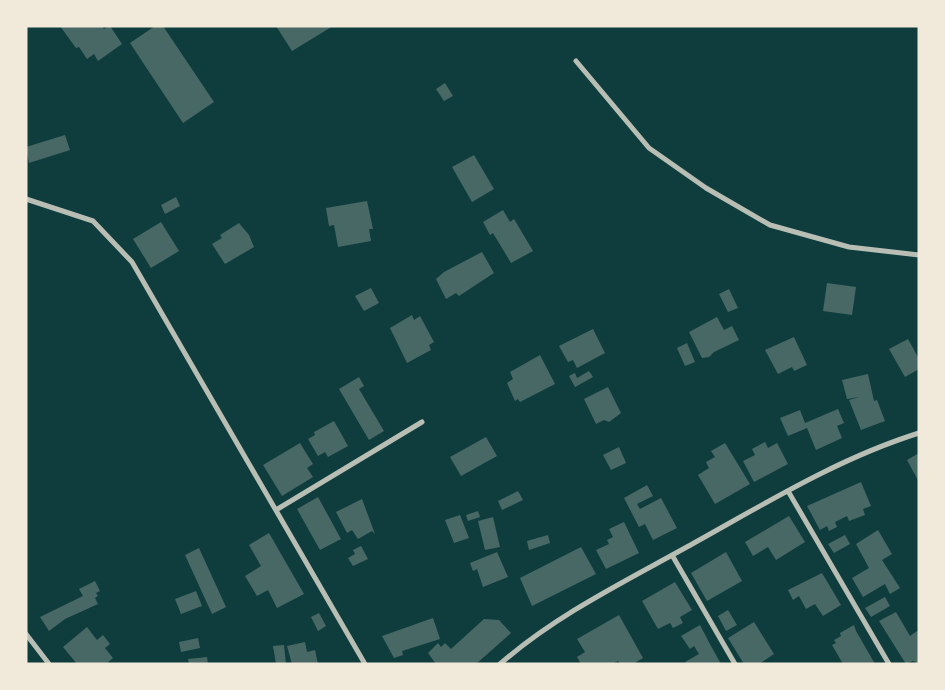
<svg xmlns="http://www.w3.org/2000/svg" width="945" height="690" viewBox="0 0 945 690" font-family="Commissioner,sans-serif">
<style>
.building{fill:#486865}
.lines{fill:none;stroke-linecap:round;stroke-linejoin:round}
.minor{stroke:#b8beb3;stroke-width:5}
</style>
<rect width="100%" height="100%" fill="#0f3d3e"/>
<!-- building -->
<path class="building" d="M60,26H102L104,29L110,26L122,44L98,61L94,54L87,59L79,47L76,48Z
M155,26H163L214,102L183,123L130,43Z
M276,26H333L292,51Z
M445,83L453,96L444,101L436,89Z
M65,135L70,150L29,163L26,147Z
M474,155L494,189L472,202L452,167Z
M176,197L180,206L165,214L161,205Z
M367,201L373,229H369L371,241L338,247L334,225L329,226L326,208Z
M503,210L510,222L514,219L533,251L511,263L493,233L490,235L483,222Z
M161,222L179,251L151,268L133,239Z
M239,223L249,235L254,247L225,264L212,244L222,238L220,235Z
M482,252L494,273L459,296L456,293L446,299L436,279L444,272Z
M827,283L856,287L852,315L823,311Z
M371,288L379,303L364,311L355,296Z
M729,289L738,308L728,312L719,294Z
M412,315L414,320L420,316L434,342L429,345L431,350L407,363L390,328Z
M717,317L724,330L732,326L739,340L714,352L709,357L702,358L689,332Z
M593,329L605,353L577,368L573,360L568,362L559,346Z
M794,337L807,365L794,371L792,367L778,374L765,350Z
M908,339L919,359V369L905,377L889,349Z
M687,343L695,362L685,366L677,348Z
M540,355L555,384L520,402L518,399L515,401L507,383L513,379L510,372Z
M589,371L593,377L575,387L569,376L575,373L577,378Z
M868,374L874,401L877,400L885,421L861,430L849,400L859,397L847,399L842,380Z
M359,377L364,386L359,389L384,431L369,440L339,389Z
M608,387L621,413L609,422L604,420L596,424L584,399Z
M838,409L844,423L837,426L842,438L816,450L807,428L788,436L780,418L800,410L805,423Z
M334,421L348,446L328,457L325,452L318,456L308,439L315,435L314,432Z
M486,437L497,456L461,476L450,457Z
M765,442L768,448L777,443L788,464L754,482L743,461L755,455L752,449Z
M300,443L313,464L307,468L313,477L282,496L263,465Z
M725,443L750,484L715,504L698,475L709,468L706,462L715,457L711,451Z
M619,447L626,463L611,470L603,455Z
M919,453V482L907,460Z
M861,482L871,506L863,509L865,515L849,521L847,516L835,522L837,527L829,531L827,526L820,530L807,506Z
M647,485L653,496L637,504L640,509L661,498L677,528L653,540L645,524L639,527L624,498Z
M518,491L523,500L502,510L498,501Z
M318,497L341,539L320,550L297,509Z
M362,499L375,534L372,531L358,539L352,530L347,533L336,512Z
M478,511L480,517L468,521L466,515Z
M460,515L469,538L454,543L445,520Z
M789,516L805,542L776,560L768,547L753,556L745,542Z
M493,517L500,547L485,550L478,521Z
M624,522L639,553L606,569L596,550L609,544L607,540L613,537L609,529Z
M878,530L892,554L882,560L900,588L890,594L885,584L863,597L852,578L869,568L856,544Z
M269,533L304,594L277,608L268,590L257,596L245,576L261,566L249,545Z
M548,535L550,543L529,550L527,541Z
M845,535L850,544L834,553L828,544Z
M361,546L368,559L353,566L348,558L355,554L353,550Z
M581,547L596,574L532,606L520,578Z
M199,548L226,607L212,614L185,555Z
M497,552L508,577L483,587L477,569L473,571L470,563Z
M726,552L742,581L707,601L691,573Z
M822,573L841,605L823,616L815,604L806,609L799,596L793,600L788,590Z
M95,581L100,591L96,593L98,596L95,598L98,604L65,619L49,631L40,617L83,596L79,589Z
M675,582L692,610L680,617L683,623L673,628L670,623L658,629L642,601Z
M196,591L202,606L181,614L175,599Z
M885,597L890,606L871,617L865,608Z
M728,610L737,625L726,631L718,616Z
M896,612L910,636L917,631L919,634V664L913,661L906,664L879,621Z
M319,613L326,626L318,631L311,617Z
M619,615L643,658L633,664H620L618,661L612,664H581L577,657L585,652L577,639Z
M433,618L440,639L402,651L403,655L394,658L382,636Z
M484,619L499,620L511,633L476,664H436L428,653L438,643L441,647L445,643L451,649Z
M754,622L774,654L759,664H744L728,638Z
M700,625L711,646L721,664H687L685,662L699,654L694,646L690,649L681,636Z
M854,625L856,631L875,664H843L832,645L836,643L834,640L841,636L840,633Z
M87,627L97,640L103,635L110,644L105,648L113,658L106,664H77L63,647Z
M198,638L200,648L181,652L179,642Z
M305,642L307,652L315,650L318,664H292L287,646Z
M284,645L286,664H276L273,646Z
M207,657L208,664H189L188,659Z"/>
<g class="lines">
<!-- minor -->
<path class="minor" d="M576,61L649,148L706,188L770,225L849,247L919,255
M26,199L93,221L132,262L365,664
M788,491L889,664
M276,510L422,422
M672,555L735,664
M26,634L49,664
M500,664C557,614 628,580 694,543C766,503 839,458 919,433"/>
</g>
<!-- border -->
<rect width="945" height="690" fill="none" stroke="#f1e9da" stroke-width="55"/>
</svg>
